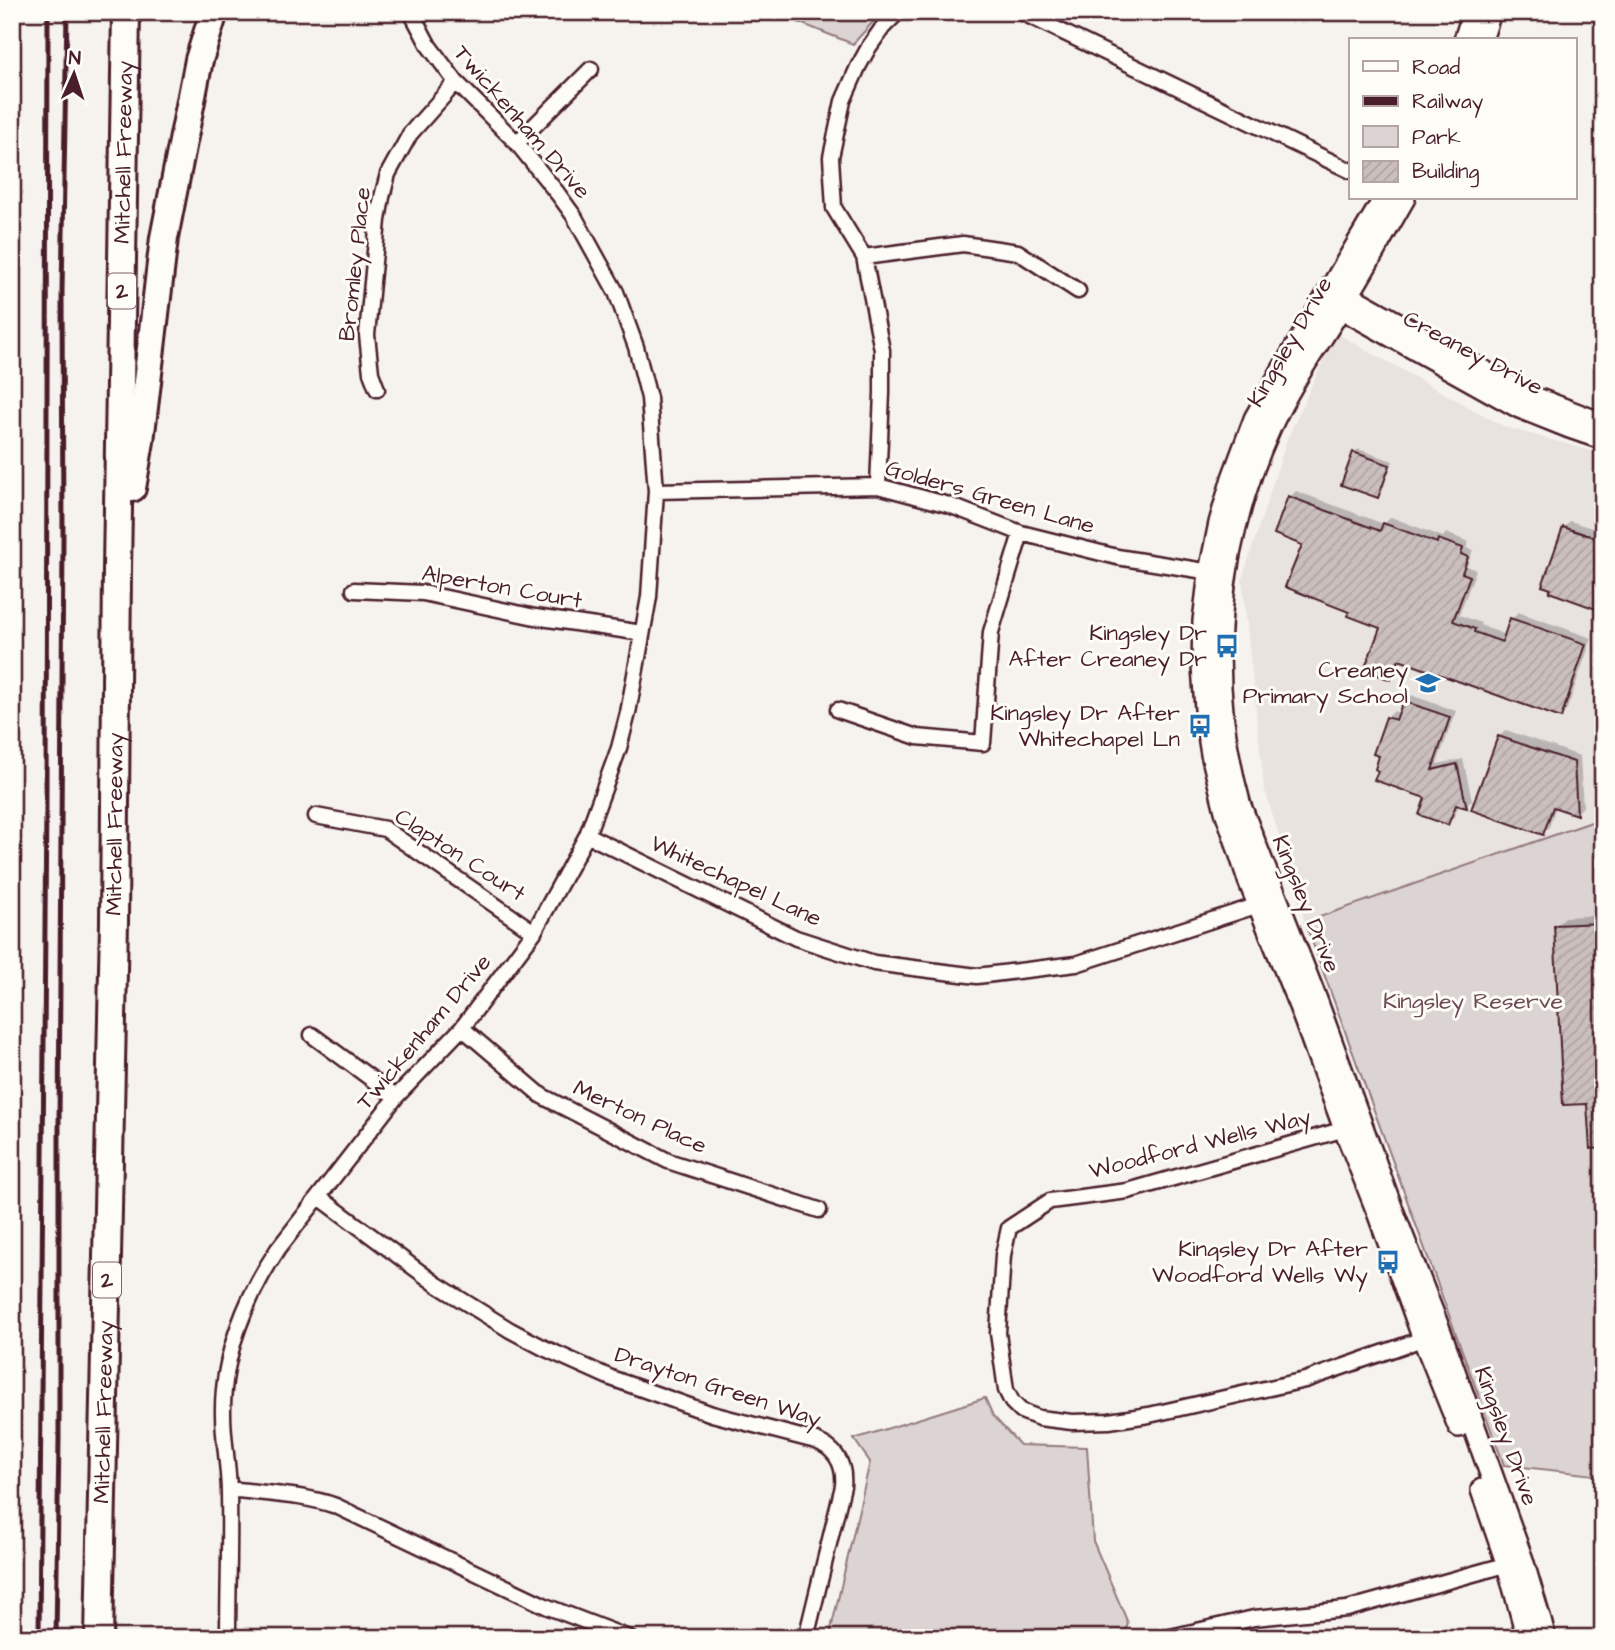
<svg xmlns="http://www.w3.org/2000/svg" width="1615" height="1650" viewBox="0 0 1615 1650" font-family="'Architects Daughter',sans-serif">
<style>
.built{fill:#e9e3e0}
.green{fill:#dcd4d2;stroke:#937a7e;stroke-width:2}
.shadow{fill:#0003}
.building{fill:url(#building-hatch);stroke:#4a1f2b;stroke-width:2}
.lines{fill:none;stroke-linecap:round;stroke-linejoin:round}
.minor-casing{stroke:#4a1f2b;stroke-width:19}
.tertiary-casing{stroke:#4a1f2b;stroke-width:23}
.secondary-casing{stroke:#4a1f2b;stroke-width:26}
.motorway-casing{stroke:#4a1f2b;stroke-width:32}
.minor{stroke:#fdfcf7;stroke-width:14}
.tertiary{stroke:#fdfcf7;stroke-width:18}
.secondary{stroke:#fdfcf7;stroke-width:21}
.motorway{stroke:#fdfcf7;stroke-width:26}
.rail{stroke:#4a1f2b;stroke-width:5}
.labels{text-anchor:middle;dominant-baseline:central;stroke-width:6;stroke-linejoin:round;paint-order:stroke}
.shield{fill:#fdfcf7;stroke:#806168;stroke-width:2}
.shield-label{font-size:21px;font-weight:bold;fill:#4a1f2b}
.street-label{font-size:23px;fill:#4a1f2b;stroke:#fdfcf7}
.poi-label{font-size:23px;fill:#4a1f2b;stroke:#fdfcf7;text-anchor:end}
.park-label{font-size:23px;fill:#6e4c55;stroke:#fdfcf7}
</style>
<defs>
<pattern id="building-hatch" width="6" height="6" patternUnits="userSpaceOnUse" patternTransform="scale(1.75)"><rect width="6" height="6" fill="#cbbfbe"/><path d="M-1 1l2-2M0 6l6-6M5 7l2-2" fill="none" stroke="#b0a4a3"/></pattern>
</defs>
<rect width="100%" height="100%" fill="#f6f3ef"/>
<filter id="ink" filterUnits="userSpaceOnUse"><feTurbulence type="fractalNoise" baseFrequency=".0143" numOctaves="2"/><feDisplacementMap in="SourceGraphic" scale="14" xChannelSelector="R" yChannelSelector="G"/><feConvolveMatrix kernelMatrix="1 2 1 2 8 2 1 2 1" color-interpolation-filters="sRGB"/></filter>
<g filter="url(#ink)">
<!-- built -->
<path class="built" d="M1336,333L1505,427L1603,454V818L1305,922L1264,787L1242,579L1287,439Z"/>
<!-- green -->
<path class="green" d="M773,12H882L853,44Z
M1603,818V1476L1504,1465L1305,922Z
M985,1398L993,1416L1020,1445L1087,1447L1093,1541L1128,1623L1124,1638H829L870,1462L854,1439Z"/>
<!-- shadow -->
<path class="shadow" d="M1358,449L1393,461L1382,492L1378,496L1354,453Z
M1296,491L1384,524L1391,517L1443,537L1446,533L1469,542L1466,548L1473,550L1467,566L1476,570L1459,615L1481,623L1480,625L1506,635L1512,619L1518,612L1592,638L1567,709L1560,716L1402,659L1397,672L1391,678L1382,627L1352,611L1304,544L1290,497Z
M1603,516V599L1596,607L1564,528L1570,521L1598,530Z
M1411,695L1456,711L1437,764L1463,759L1472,800L1466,806L1459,804L1454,817L1448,823L1428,797L1380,769L1387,718L1394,711L1401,714L1405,702Z
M1506,730L1580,756L1583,807L1577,813L1556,806L1549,827L1542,833L1499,737Z
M1603,915V1147L1589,1102L1556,926L1565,917Z"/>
<!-- building -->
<path class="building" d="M1353,452L1390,465L1378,498L1341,485Z
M1288,496L1380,531L1383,523L1437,543L1438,539L1463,548L1461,554L1468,557L1462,573L1470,576L1453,621L1475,629L1474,632L1502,642L1510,618L1586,644L1561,718L1399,660L1391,680L1364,670L1380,628L1348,616L1349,612L1285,587L1302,545L1274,534Z
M1563,527L1603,540V591L1596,609L1549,592L1551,589L1542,586Z
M1403,701L1450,717L1432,770L1457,764L1467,808L1456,805L1448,825L1419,815L1425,798L1374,780L1378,771L1375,769L1379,756L1373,754L1386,717L1396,720Z
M1498,736L1574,762L1577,815L1553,807L1543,835L1471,810Z
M1603,923V1148L1590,1149L1587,1104L1563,1105L1554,925Z"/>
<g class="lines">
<!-- minor casing -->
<g class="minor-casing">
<path id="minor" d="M1021,12L1351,171
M517,143L591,69
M864,257L963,244L1018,252L1078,291
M377,389L371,373L367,335L378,220L382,197L388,174L410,134L456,82
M878,486L882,393V350L864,257L834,208L831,157L843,101L858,67L869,47L883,27L898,12
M656,491L878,486L949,505L1021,533L1117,557L1217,573
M354,590L423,593L535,617L642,633
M838,710L917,737L983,743L991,632L1021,533
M316,816L385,829L534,932
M587,835L796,938L874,963L977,976L1076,964L1265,903
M462,1028L542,1096L668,1161L819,1210
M312,1035L396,1097
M1352,1127L1128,1191L1050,1201L1009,1228L1003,1255L998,1333L1006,1390L1012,1402L1021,1411L1039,1418L1072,1422L1109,1421L1149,1415L1305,1380L1431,1336
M319,1197L436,1284L510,1330L544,1348L611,1378L712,1414L816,1441C836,1449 845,1464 843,1486L806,1638
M229,1491L238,1490C271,1494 304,1495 336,1506L548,1607L629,1638
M228,1638C228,1590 230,1542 229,1494C229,1467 223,1440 223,1414C222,1356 246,1297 278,1249L396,1097L462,1028L534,932L587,835L619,748L628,713L649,597L656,491L649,398L636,347L616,292L574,216L558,194L517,143L456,82L429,46L411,12
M1166,1638L1254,1618L1347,1609L1516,1562"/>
</g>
<!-- tertiary casing -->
<g class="tertiary-casing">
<path id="tertiary" d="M1337,288L1525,393L1603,423
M1328,302L1518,408L1568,428L1603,440"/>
</g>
<!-- secondary casing -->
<g class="secondary-casing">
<path id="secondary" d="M1465,40L1474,12
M1481,40L1490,12
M1385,198L1281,373L1255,419L1233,478L1220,523L1210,572L1204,621L1203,666L1207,723L1212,754L1226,811L1235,837L1249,880L1300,1006L1345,1129L1378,1212L1424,1339L1459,1426
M1404,198C1382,236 1361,275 1337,313C1314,350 1288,387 1270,427C1215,548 1204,678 1240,806L1316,1000L1392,1210L1440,1332L1522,1560L1545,1638
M1482,1490L1508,1565L1528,1638"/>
</g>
<!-- motorway casing -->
<g class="motorway-casing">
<g id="motorway">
<path d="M132,488L140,441L164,238L199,60L214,12"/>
<path id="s1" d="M99,1638L114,922L117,569L126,12"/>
</g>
</g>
<!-- minor -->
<use href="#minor" class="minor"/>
<!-- tertiary -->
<use href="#tertiary" class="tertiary"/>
<!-- secondary -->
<use href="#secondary" class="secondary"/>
<!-- motorway -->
<use href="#motorway" class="motorway"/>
<!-- rail -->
<path class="rail" d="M39,1638L46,805L48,12
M56,1638L59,1439V1127L63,538L62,291L67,12"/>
</g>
</g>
<!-- icons -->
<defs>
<g id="bus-bare" transform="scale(1.89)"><path d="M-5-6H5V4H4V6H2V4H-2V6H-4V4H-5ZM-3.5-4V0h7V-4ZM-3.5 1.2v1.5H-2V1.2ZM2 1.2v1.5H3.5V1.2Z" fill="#1f6fb2" stroke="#fdfcf7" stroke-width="2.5" paint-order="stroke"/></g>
<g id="school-bare" transform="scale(1.89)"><path d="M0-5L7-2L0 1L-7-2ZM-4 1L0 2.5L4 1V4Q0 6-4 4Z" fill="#1f6fb2" stroke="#fdfcf7" stroke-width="2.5" paint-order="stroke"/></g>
</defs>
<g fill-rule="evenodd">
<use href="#bus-bare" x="1227" y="646"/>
<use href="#school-bare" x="1428" y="683"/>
<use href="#bus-bare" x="1200" y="726"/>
<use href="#bus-bare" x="1388" y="1262"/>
</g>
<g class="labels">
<!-- shield labels -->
<g class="shield">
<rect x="108" y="273.5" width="28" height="35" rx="5"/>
<rect x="93" y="1262.5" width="28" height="35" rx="5"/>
</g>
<g class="shield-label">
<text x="122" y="291">2</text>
<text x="107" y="1280">2</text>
</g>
<!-- street labels -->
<g class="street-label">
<text transform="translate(522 122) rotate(49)">Twickenham Drive</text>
<text stroke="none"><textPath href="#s1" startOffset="1486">Mitchell Freeway</textPath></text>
<text transform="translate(355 264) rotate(-84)">Bromley Place</text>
<text transform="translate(1290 342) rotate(-60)">Kingsley Drive</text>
<text transform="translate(1473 353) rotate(28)">Creaney Drive</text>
<text transform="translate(990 497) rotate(16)">Golders Green Lane</text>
<text transform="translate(502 587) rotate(10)">Alperton Court</text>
<text stroke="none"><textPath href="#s1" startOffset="814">Mitchell Freeway</textPath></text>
<text transform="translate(460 855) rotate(33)">Clapton Court</text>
<text transform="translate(736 881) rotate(25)">Whitechapel Lane</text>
<text transform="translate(1306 904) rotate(68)">Kingsley Drive</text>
<text transform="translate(424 1032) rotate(-50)">Twickenham Drive</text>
<text transform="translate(640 1117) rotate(25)">Merton Place</text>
<text transform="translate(1200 1144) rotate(-14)">Woodford Wells Way</text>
<text transform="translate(718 1387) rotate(18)">Drayton Green Way</text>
<text stroke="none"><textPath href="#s1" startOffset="226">Mitchell Freeway</textPath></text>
<text transform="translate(1506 1436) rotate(70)">Kingsley Drive</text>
</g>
<!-- poi labels -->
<g class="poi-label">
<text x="1207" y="633">Kingsley Dr<tspan x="1207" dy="26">After Creaney Dr</tspan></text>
<text x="1408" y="670">Creaney<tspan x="1408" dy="26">Primary School</tspan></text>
<text x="1180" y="713">Kingsley Dr After<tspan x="1180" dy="26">Whitechapel Ln</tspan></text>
<text x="1368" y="1249">Kingsley Dr After<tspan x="1368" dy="26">Woodford Wells Wy</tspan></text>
</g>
<!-- park labels -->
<g class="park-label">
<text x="1473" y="1001">Kingsley Reserve</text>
</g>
</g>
<!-- margin -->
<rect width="1615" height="1650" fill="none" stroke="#fdfcf7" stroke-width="42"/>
<rect x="21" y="21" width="1573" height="1608" fill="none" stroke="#4a1f2b" stroke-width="2.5" filter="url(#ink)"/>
<!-- legend -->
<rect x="1349" y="38" width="228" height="161" fill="#fdfcf7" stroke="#b5a4a5" stroke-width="2"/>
<rect x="1363" y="61" width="35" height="10" fill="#fdfcf7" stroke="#b5a4a5" stroke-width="2"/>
<text x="1412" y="74" font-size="21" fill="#4a1f2b">Road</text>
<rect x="1363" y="96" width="35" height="10" fill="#4a1f2b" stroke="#b5a4a5" stroke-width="2"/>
<text x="1412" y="108" font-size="21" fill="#4a1f2b">Railway</text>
<rect x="1363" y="126" width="35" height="21" fill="#dcd4d2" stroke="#b5a4a5" stroke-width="2"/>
<text x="1412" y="144" font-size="21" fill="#4a1f2b">Park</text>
<rect x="1363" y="161" width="35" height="21" fill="url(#building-hatch)" stroke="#b5a4a5" stroke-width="2"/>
<text x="1412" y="178" font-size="21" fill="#4a1f2b">Building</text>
<!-- north arrow -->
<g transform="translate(74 74) rotate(3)" stroke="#fdfcf7" stroke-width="5" paint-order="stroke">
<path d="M0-5L12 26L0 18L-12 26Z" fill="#4a1f2b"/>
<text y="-10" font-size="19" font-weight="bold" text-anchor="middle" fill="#4a1f2b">N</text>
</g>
</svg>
